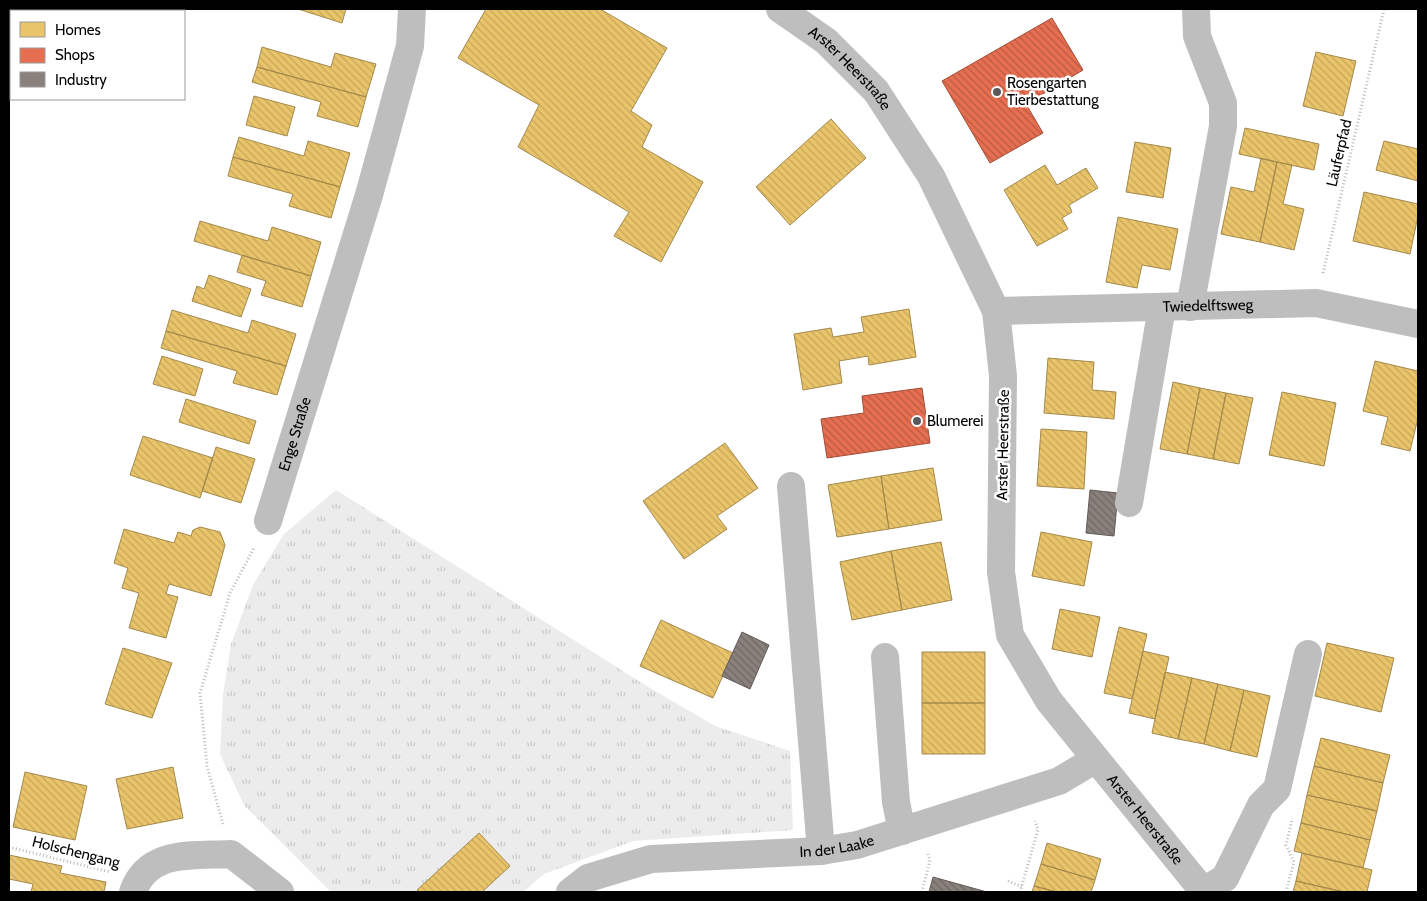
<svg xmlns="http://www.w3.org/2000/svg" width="1427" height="901" viewBox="0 0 1427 901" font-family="Cabin,sans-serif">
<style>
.grass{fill:url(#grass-tufts)}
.homes{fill:url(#homes-back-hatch);stroke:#a3894a}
.shops{fill:url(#shops-back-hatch);stroke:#a24e39}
.industry{fill:url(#industry-back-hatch);stroke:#615a57}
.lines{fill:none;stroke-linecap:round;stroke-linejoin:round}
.path{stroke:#b9b9b9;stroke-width:3;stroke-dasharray:1 2.5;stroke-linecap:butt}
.minor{stroke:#bebebe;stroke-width:28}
.poi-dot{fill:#595959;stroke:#fff;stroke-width:2}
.labels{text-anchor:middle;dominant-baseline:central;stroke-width:5;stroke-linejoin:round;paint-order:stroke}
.street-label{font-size:15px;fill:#000;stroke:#fff}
.poi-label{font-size:15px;fill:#000;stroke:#fff;text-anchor:start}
</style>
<defs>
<pattern id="grass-tufts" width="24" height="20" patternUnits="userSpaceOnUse" patternTransform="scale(1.25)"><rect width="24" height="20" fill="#ececec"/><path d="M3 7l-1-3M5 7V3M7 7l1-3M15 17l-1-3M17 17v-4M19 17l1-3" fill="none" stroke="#c9c9c9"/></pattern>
<pattern id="homes-back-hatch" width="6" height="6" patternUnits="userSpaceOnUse" patternTransform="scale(1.25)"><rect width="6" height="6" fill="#e9c46a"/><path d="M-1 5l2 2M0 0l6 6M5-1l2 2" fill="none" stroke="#c6a75a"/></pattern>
<pattern id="shops-back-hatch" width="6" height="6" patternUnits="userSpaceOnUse" patternTransform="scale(1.25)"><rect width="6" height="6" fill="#e76f51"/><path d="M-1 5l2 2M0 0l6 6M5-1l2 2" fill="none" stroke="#b95941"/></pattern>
<pattern id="industry-back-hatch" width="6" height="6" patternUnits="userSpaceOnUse" patternTransform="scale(1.25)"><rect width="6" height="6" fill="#8a817c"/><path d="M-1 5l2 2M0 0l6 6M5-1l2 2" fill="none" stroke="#6e6763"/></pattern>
</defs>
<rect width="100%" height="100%" fill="#fff"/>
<!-- grass -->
<path class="grass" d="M336,490L645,685L715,726L790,751L793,830L633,841L544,874L523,892H331L244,805L220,754L223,695L231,644L253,585L284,534Z"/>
<!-- homes -->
<path class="homes" d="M298,9H346L342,23Z
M486,9H600L667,48L631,111L652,125L642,147L703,182L661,262L614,236L629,212L518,147L539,105L458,58Z
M262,47L331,67L335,53L376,64L366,97L257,67Z
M1316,52L1356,61L1343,116L1303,106Z
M257,67L366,97L358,127L317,116L321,102L252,82Z
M254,96L295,107L287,136L246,125Z
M831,119L866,158L790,225L756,187Z
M1245,128L1319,144L1314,170L1239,154Z
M239,137L304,156L308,141L350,153L340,187L233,157Z
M1384,141L1418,149V181L1376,170Z
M1135,142L1171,148L1163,198L1126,192Z
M233,157L340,187L331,218L289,206L293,194L228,176Z
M1261,158L1277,162L1260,242L1221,234L1231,187L1254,192Z
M1277,162L1292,165L1283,204L1304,209L1294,250L1260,242Z
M1045,165L1057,185L1086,168L1098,188L1069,205L1072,212L1062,218L1068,229L1037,246L1004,190Z
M1364,192L1418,204V216L1410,254L1353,241Z
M1118,217L1178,229L1170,270L1142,265L1137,288L1106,282Z
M200,221L268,241L272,227L321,242L311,276L194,241Z
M242,255L311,276L302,307L261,295L266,281L237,272Z
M209,275L251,289L241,317L192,301L197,286L204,289Z
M909,309L916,357L869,365L868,356L839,361L842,383L803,390L794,334L831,328L833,337L864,332L861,317Z
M172,310L248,333L252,320L296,334L286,366L166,331Z
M166,331L286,366L277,395L233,383L237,371L161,348Z
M162,356L203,369L195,396L153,384Z
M1048,358L1094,362L1092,390L1116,392L1114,419L1044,413Z
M1375,361L1418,371V418L1410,451L1381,444L1388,417L1363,411Z
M1173,382L1200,388L1187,454L1160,449Z
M1200,388L1226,393L1213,459L1187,454Z
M1282,392L1336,403L1324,466L1269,455Z
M1226,393L1253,398L1239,464L1213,459Z
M186,399L256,421L249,444L179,422Z
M1041,429L1087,432L1084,489L1037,486Z
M143,436L213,458L200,498L130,475Z
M725,443L758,488L717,516L727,529L684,559L643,501Z
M216,447L255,459L241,503L202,491Z
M933,468L942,520L889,529L881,476Z
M881,476L889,529L837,537L828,485Z
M200,527L220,532L225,545L211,596L169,584L166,594L178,597L166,638L129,628L139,593L122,588L128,568L114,563L124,529L174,543L178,532L191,536L193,530Z
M1041,532L1092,542L1084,586L1032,576Z
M941,542L952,600L902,610L891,551Z
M891,551L902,610L852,620L840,562Z
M1060,609L1100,617L1092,657L1052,649Z
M661,620L733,653L713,698L640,666Z
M1119,627L1147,634L1132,699L1104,693Z
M1327,643L1394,658L1381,712L1315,696Z
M123,648L172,663L152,718L105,704Z
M1143,651L1169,657L1155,719L1129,713Z
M922,652H985V703H922Z
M1165,672L1192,678L1178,739L1152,733Z
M1192,678L1218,684L1204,744L1178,739Z
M1218,684L1244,690L1230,751L1204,744Z
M1244,690L1270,696L1257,757L1230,751Z
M922,703H985V754H922Z
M1321,738L1390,755L1383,783L1314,766Z
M1314,766L1383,783L1377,811L1307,795Z
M173,767L183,818L127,829L116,779Z
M25,772L87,786L75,840L13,827Z
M1307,795L1377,811L1370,840L1301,823Z
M1301,823L1370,840L1363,868L1294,851Z
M479,833L510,866L482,892H420L417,890Z
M1047,843L1101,859L1095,880L1041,864Z
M1302,853L1372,870L1367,892H1344L1296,881Z
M9,855L62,866L60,873L106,882L104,892H31L33,884L9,879Z
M1041,864L1095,880L1091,892H1057L1034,886Z
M1296,881L1344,892H1293Z
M1034,886L1057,892H1032Z"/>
<!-- shops -->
<path class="shops" d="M1052,18L1083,70L1026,104L1043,133L990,163L942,81Z
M922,388L930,443L827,458L821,419L864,413L862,396Z"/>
<!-- industry -->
<path class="industry" d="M1090,490L1118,493L1114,536L1086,533Z
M742,632L769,645L750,689L722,676Z
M933,877L987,892H929Z"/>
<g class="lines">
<!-- path -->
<path class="path" d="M1323,273L1384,9
M223,824L207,766L200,693L230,593L254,548
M9,847L110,872
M1008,881L1022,887
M922,892L930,860L928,854
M1020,892L1038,830L1035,821
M1286,892L1294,862L1286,845L1292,820"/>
<!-- minor -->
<g class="minor">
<path id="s1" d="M780,9L826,41L876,91L931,176L996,311L1003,376L1001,572L1010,635L1049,701L1204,892"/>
<path d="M1190,307L1223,126V103L1197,36L1196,9"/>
<path id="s2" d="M996,311L1316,303L1418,324"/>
<path d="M791,486L821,851"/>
<path d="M1129,503L1162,307"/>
<path id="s3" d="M268,521L369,195L410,46L412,9"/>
<path d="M885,657L896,802L902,831"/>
<path d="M1203,891L1225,878L1261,805L1277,789L1308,654"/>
<path d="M133,892C148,849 193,856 231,854L280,892"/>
<path id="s4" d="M570,892L588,878L651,859L821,851L857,845L1059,781L1096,759"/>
</g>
</g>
<!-- markers -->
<g class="poi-dot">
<circle cx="997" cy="92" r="5"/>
<circle cx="917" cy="421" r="5"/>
</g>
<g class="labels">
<!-- street labels -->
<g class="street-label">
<text stroke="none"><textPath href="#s1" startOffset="92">Arster Heerstraße</textPath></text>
<text transform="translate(1339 153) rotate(-77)">Läuferpfad</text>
<text stroke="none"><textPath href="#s2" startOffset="212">Twiedelftsweg</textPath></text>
<text stroke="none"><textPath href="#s3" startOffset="91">Enge Straße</textPath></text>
<text transform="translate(1003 445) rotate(-89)">Arster Heerstraße</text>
<text stroke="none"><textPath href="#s1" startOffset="932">Arster Heerstraße</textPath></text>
<text stroke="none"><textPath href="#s4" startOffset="275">In der Laake</textPath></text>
<text transform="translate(76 852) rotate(14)">Holschengang</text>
</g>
<!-- poi labels -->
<g class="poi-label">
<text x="1007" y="83">Rosengarten<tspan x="1007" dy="17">Tierbestattung</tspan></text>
<text x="927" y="421">Blumerei</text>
</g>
</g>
<!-- border -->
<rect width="1427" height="901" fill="none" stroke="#000000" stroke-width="20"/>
<!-- legend -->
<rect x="10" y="10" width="175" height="90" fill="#ffffff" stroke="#999999"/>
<rect x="20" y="22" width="25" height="15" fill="#e9c46a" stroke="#999999"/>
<text x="55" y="35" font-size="15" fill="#000000">Homes</text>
<rect x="20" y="48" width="25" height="15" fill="#e76f51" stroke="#999999"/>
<text x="55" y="60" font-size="15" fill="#000000">Shops</text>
<rect x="20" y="72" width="25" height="15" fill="#8a817c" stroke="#999999"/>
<text x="55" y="85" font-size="15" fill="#000000">Industry</text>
</svg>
